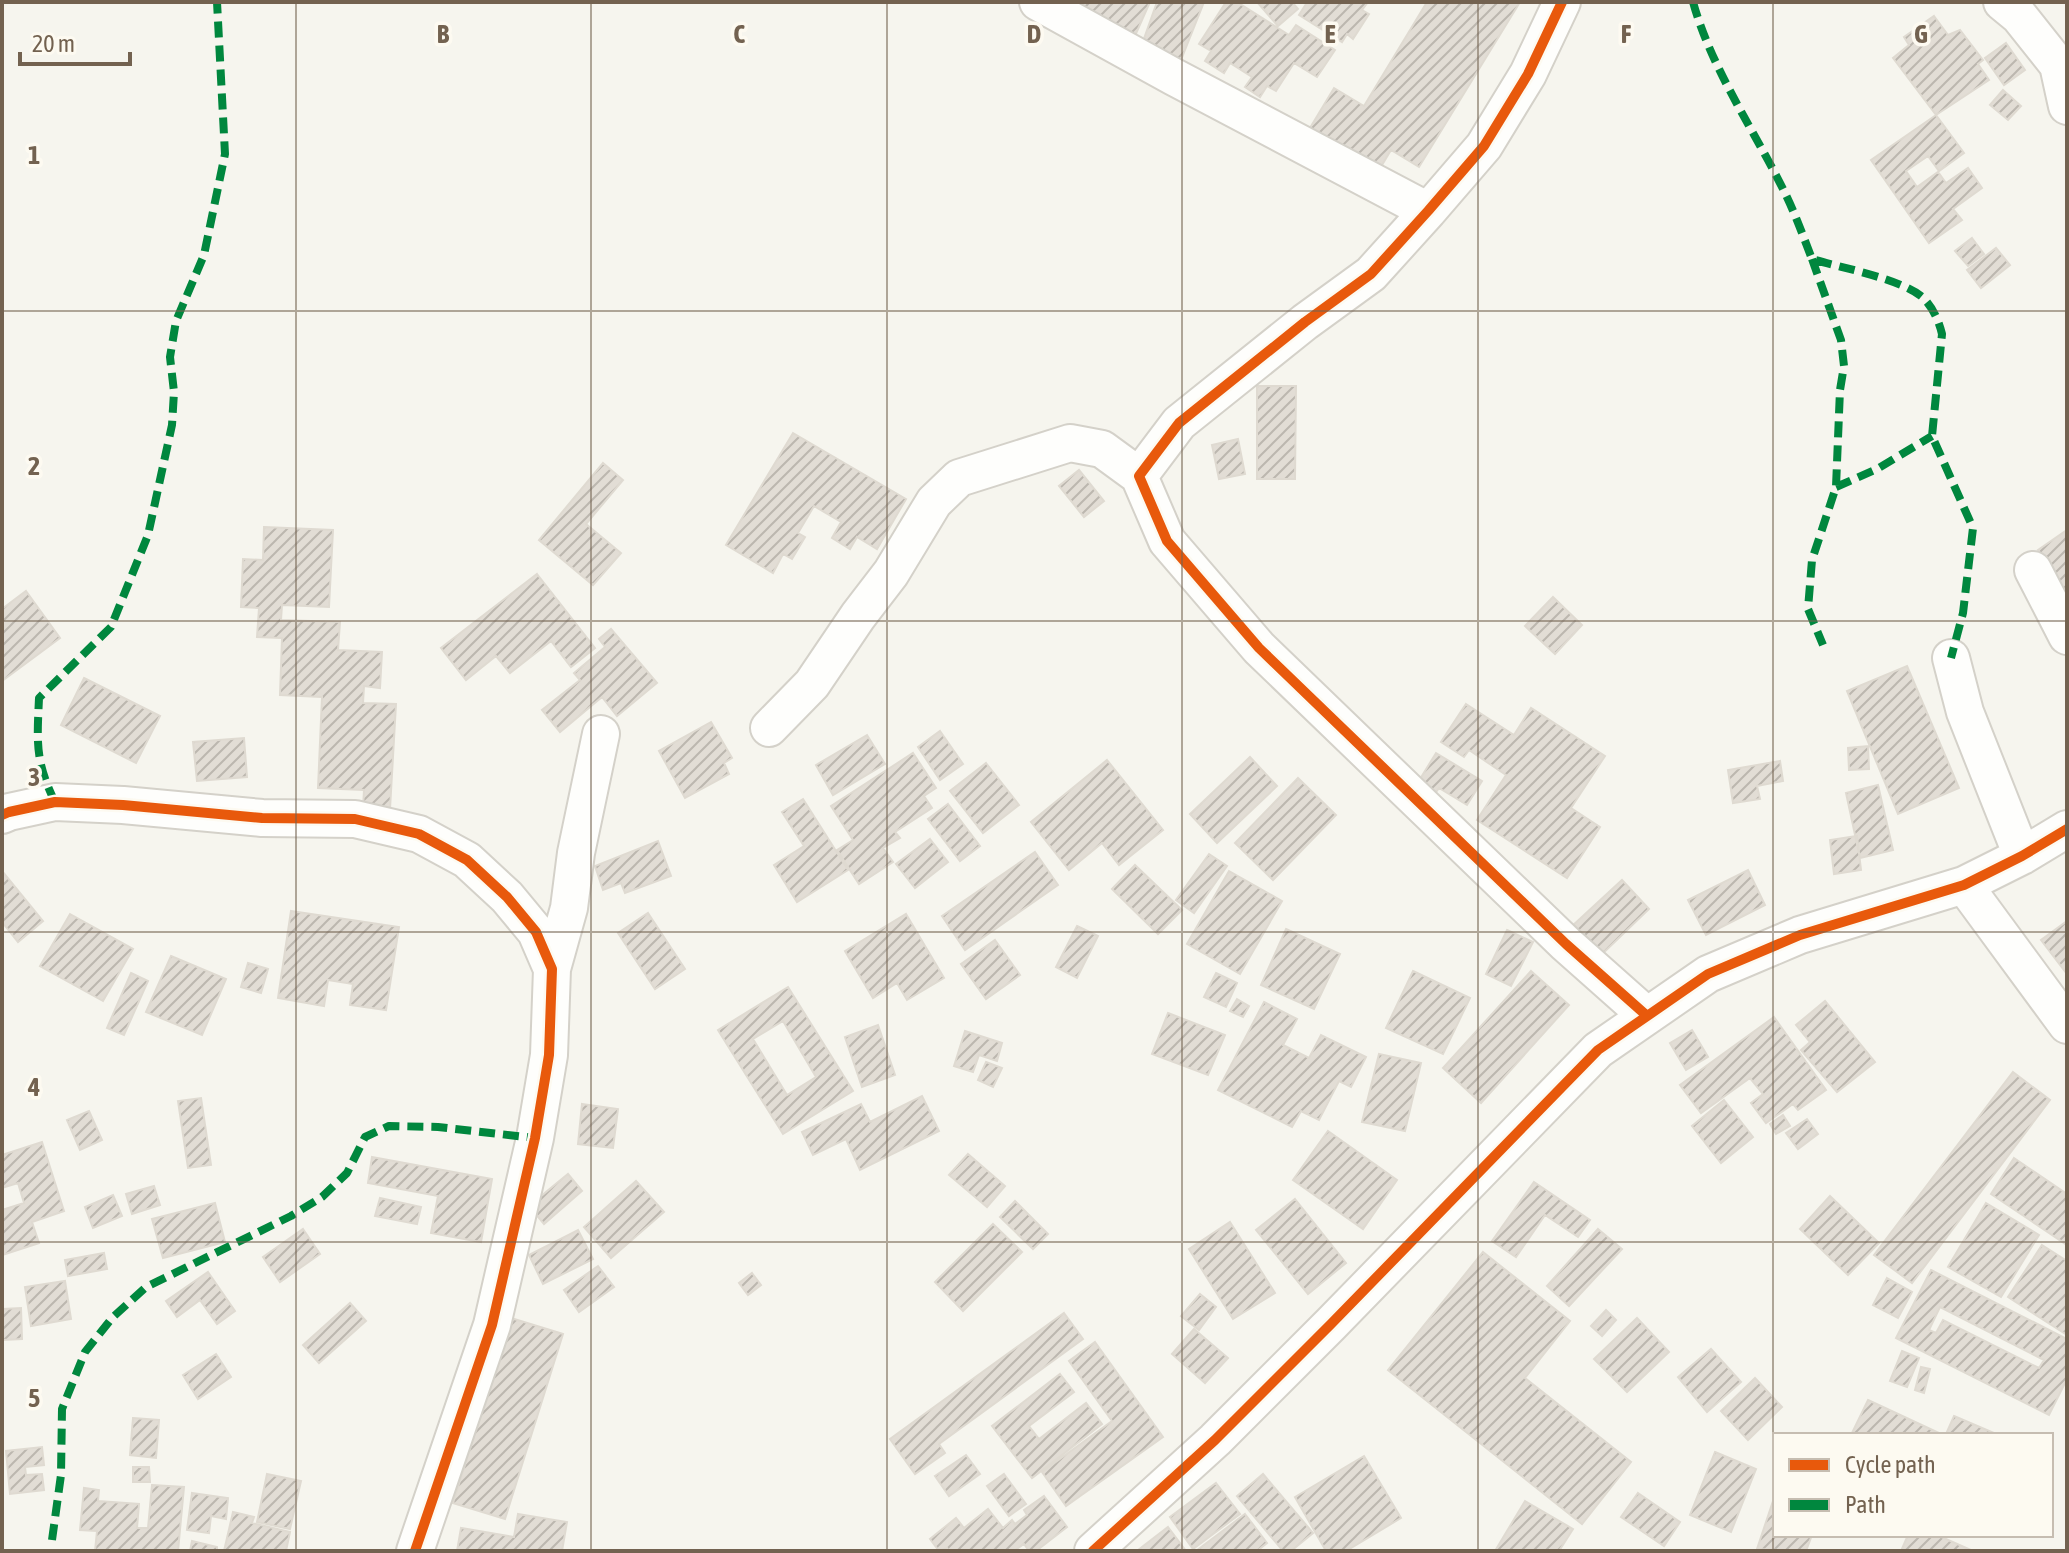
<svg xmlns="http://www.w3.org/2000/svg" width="2069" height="1553" viewBox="0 0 2069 1553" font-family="'Asap Condensed',sans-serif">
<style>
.building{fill:url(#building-hatch);stroke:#dfdad1;stroke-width:2;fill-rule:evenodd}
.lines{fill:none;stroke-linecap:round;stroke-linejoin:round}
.minor-casing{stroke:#d4d1c9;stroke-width:40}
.minor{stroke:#fefefc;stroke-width:36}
.quiet{stroke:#00873e;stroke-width:8;stroke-dasharray:16 8;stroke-linecap:butt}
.cycleway-casing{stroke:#fdfaf1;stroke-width:15}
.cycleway{stroke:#e8590c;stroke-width:10}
.grid{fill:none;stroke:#736250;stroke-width:2;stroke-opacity:0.55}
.grid-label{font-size:26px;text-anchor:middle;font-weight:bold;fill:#736250;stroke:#fdfaf1;stroke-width:7;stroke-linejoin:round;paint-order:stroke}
</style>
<defs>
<pattern id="building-hatch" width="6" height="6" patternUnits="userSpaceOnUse" patternTransform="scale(2)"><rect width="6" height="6" fill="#e2ddd5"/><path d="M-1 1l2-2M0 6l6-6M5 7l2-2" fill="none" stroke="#bcb7af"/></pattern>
</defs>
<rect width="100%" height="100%" fill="#f6f5ee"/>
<!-- building -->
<path class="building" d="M1067,2H1150L1134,38Z
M1157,2H1204L1179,65L1140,50Z
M1226,2H1237L1289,35L1296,25L1335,50L1317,77L1294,63L1276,91L1267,86L1260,97L1245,87L1252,77L1230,63L1224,73L1205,61L1211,51L1199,44Z
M1257,2H1292L1298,9L1278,26Z
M1302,2H1368L1362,10L1369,14L1353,39L1347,34L1342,42L1299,15L1306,4Z
M1427,2H1520L1419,167L1391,150L1376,175L1307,133L1334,88L1364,106Z
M1934,16L1948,35L1960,30L1983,60L1978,64L1989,80L1936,115L1893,58L1909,45L1904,37Z
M2006,43L2025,70L2004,85L1985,58Z
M2003,90L2021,106L2008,120L1990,105Z
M1936,115L1964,153L1939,171L1928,156L1906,171L1917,187L1938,172L1946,183L1968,168L1982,188L1953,209L1962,220L1929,243L1871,160Z
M1972,238L1984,254L1968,266L1955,251Z
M1996,248L2010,265L1981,288L1967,270Z
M1257,386H1296L1295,479H1257Z
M793,433L906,499L877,549L857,537L850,549L832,538L841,522L814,506L798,533L805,537L792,559L783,554L773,573L726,545Z
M1238,439L1245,474L1219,479L1212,445Z
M603,463L623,480L586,524L621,553L593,585L539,540Z
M1079,470L1104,501L1084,517L1059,486Z
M264,527L333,530L329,607L282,605L281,620L340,622L338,650L382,652L380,688L364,686L363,703L396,704L390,809L363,808L364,790L318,788L322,697L280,695L282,638L257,637L259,608L241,607L243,559L263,560Z
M2067,530V595L2038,550Z
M537,574L595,648L571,667L551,641L510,673L496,656L466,680L441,648Z
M26,591L60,638L2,681V609Z
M1553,597L1582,625L1555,654L1525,626Z
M611,629L657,683L617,716L602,697L560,732L542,710L580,680L574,673L605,647L599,639Z
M1907,666L1959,788L1898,814L1847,691Z
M84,678L160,716L136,763L61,725Z
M1466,704L1514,735L1531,708L1605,756L1571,808L1600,827L1567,878L1477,820L1506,775L1469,750L1464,757L1441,742Z
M711,722L732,758L724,763L729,774L685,798L659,751Z
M940,731L963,764L940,780L918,747Z
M867,735L885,764L833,795L816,765Z
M244,738L247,777L197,781L193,742Z
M1868,746L1869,769L1849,770L1848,748Z
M913,753L936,788L924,796L932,808L895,832L900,838L883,848L893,862L859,884L837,850L853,840L831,806Z
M1436,753L1482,781L1467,805L1439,788L1434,795L1417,784Z
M1250,757L1277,786L1217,843L1190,814Z
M1107,760L1163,830L1119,865L1102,843L1069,870L1031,822Z
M1780,761L1783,781L1757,786L1760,799L1733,803L1728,770Z
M986,763L1019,805L983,833L950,791Z
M1298,778L1336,815L1273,880L1235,843Z
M1878,785L1893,850L1860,858L1846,793Z
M803,799L848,870L797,902L774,865L804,846L782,812Z
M948,804L980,846L960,861L928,819Z
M1857,836L1861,870L1834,874L1830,840Z
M930,839L948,862L915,888L896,864Z
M658,841L671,876L625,893L621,883L603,890L595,866Z
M1035,852L1058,885L965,950L942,916Z
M1209,854L1227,866L1194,913L1176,900Z
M1135,865L1182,910L1158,934L1112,889Z
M1748,870L1765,905L1706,935L1688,900Z
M2,871L43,921L18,942L2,922Z
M1229,871L1282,901L1240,974L1187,944Z
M1622,880L1649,909L1599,957L1571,927Z
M291,911L399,927L386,1010L350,1005L353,984L328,980L324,1006L278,998Z
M648,913L685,969L655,989L618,933Z
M70,914L133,949L103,1001L40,966Z
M906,914L944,978L907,1000L897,983L873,998L845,951Z
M2067,921V974L2041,940Z
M1077,926L1098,936L1077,978L1056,967Z
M1286,929L1340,954L1314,1009L1261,985Z
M1507,930L1533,942L1511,986L1486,974Z
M995,940L1020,975L986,999L961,964Z
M171,956L226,979L202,1035L146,1012Z
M248,963L268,969L261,993L241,987Z
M1413,971L1470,998L1443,1054L1386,1028Z
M1531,971L1569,1005L1481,1103L1443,1068Z
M131,973L148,981L124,1035L107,1028Z
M1216,973L1237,983L1226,1007L1204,997Z
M788,987L853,1091L783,1134L718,1030ZM783,1021L816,1077L787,1095L753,1039Z
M1237,999L1249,1006L1243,1017L1230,1011Z
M1825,1001L1875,1062L1837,1092L1801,1050L1810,1042L1796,1025Z
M1264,1002L1297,1019L1283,1045L1309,1058L1321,1035L1366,1057L1351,1087L1339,1081L1319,1120L1301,1111L1292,1127L1218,1090Z
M1168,1013L1225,1035L1208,1075L1152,1054Z
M1774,1017L1826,1090L1798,1110L1793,1104L1766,1123L1751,1103L1763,1094L1750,1078L1701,1113L1680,1085Z
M878,1025L895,1075L862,1087L845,1037Z
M1692,1030L1708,1057L1686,1070L1670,1043Z
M965,1031L1002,1043L997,1061L979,1055L973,1072L954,1066Z
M1379,1054L1421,1063L1405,1131L1362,1122Z
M986,1062L1002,1068L993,1087L978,1080Z
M2013,1072L2050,1100L1912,1283L1874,1255Z
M922,1096L939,1131L860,1170L846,1139L813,1155L802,1132L861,1104L870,1122Z
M201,1098L211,1165L188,1168L178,1101Z
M1724,1100L1753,1137L1721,1163L1692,1126Z
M582,1104L618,1109L613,1148L578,1144Z
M89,1111L102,1140L80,1150L67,1120Z
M1783,1115L1790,1126L1776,1134L1770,1124Z
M1807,1119L1818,1134L1798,1149L1786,1133Z
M1328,1131L1397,1180L1363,1229L1293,1180Z
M42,1142L64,1211L32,1222L39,1243L2,1255V1210L24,1203L18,1183L2,1188V1155Z
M968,1154L1005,1186L987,1207L949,1175Z
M372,1157L492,1179L481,1242L431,1233L438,1196L368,1183Z
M2014,1158L2067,1194V1245L1991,1194Z
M568,1174L582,1191L544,1224L529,1206Z
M636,1181L664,1212L611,1258L584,1227Z
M1534,1182L1590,1220L1578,1237L1545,1215L1516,1257L1492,1241Z
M154,1186L160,1205L132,1214L126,1194Z
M113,1195L122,1216L93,1228L85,1207Z
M1830,1196L1879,1243L1848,1275L1800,1229Z
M380,1198L421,1207L417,1224L375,1216Z
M1295,1199L1346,1263L1308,1294L1256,1230Z
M1015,1201L1048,1234L1033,1249L1000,1217Z
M215,1203L225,1242L163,1258L152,1219Z
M1986,1203L2039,1235L2001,1297L1948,1267Z
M1230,1222L1275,1293L1233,1319L1189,1249Z
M993,1224L1022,1252L963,1311L935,1282Z
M303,1229L320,1254L280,1282L263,1257Z
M1598,1229L1622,1249L1569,1306L1547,1286Z
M578,1230L593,1259L543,1284L529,1255Z
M2042,1245L2067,1261V1335L2008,1297Z
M1483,1252L1570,1321L1525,1378L1631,1462L1582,1524L1388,1370Z
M104,1253L107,1269L68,1276L65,1260Z
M598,1266L614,1287L579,1312L564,1290Z
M1931,1270L2067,1339V1379L2049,1415L1896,1338ZM1940,1307L2044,1360L2039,1368L1943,1320L1936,1333L1929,1330Z
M208,1272L235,1311L217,1324L200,1300L177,1317L166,1301Z
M752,1273L761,1285L748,1295L739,1283Z
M1887,1278L1912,1292L1898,1318L1873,1305Z
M65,1281L71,1319L31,1326L25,1287Z
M1200,1294L1216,1307L1199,1330L1181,1316Z
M350,1303L366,1321L319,1363L303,1345Z
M21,1308L22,1339L3,1340V1309Z
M1606,1310L1616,1320L1602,1336L1591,1326Z
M1064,1313L1083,1339L939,1444L945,1453L915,1474L890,1439Z
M511,1318L563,1334L505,1519L453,1503Z
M1637,1318L1669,1352L1627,1392L1594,1359Z
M1194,1329L1228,1358L1205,1383L1172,1354Z
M1095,1342L1163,1437L1066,1506L1042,1472L1112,1421L1069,1361Z
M1711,1349L1741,1382L1707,1412L1678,1377Z
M1902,1351L1919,1358L1907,1387L1890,1381Z
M216,1354L231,1377L198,1399L183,1375Z
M1921,1367L1930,1369L1924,1393L1915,1390Z
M1060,1374L1074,1392L1029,1426L1039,1439L1086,1403L1102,1424L1032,1478L992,1426Z
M1755,1378L1782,1407L1748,1440L1721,1411Z
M1868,1400L1941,1434V1435H1851Z
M1954,1416L1994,1433L1993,1435L1946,1434Z
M133,1418L159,1420L156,1458L130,1455Z
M42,1447L44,1465L25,1467L26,1475L42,1474L44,1490L10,1494L6,1451Z
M1715,1452L1756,1469L1731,1532L1690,1515Z
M966,1455L980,1474L949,1496L935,1476Z
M1364,1456L1401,1518L1346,1551H1326L1295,1497Z
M133,1467H149L150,1482H133Z
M267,1474L301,1481L290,1529L257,1522Z
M1004,1474L1026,1504L1009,1516L987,1486Z
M1263,1474L1313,1533L1291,1551H1283L1237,1496Z
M1216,1483L1240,1514L1193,1549L1170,1517Z
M152,1485L184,1487L178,1551H95L97,1531L80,1530L84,1488L99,1490L98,1501L139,1504L137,1528H148Z
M192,1493L228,1498L226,1519L211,1516L209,1533L187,1530Z
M1638,1493L1680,1522L1664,1546L1621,1517Z
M1775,1495V1535H1812L1806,1551L1757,1549Z
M1044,1496L1067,1527L1036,1551H1029L1024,1544L1014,1551H949L947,1548L939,1551L930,1539L956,1518L964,1528L988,1509L1003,1528L1012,1520L1015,1524L1027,1515L1024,1510Z
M1525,1501L1573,1529L1559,1551H1495Z
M233,1512L254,1517L252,1523L290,1532L286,1551H224Z
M518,1514L567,1522L562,1551H457L461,1528L514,1537Z
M1245,1514L1267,1543L1257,1551H1196Z
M1168,1527L1186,1551H1139L1138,1550Z
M1908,1535H1937L1973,1551H1901Z
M192,1541L217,1547V1551H190Z"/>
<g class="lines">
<!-- minor casing -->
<g class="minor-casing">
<path id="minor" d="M1038,2L1174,77L1428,211
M1562,2L1528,74L1484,146L1428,211L1371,274L1305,322L1179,423L1139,476L1167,541L1259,648L1566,944L1646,1015
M2002,2L2019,16L2058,65L2067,106
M2033,570L2067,636
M1951,658L1965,712L2022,856
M769,728L812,684L858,616L891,573L934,502L959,478L1070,443L1102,449L1139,476
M2,815L9,812L55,802L123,805L262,818L355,819L419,834L467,860L507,897L536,932L552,969L549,1055L535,1138L492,1325L415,1551
M1964,885L2067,1025
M552,969L569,908L576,853L601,734
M1093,1551L1215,1440L1331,1324L1598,1050L1708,974L1800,935L1964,885L2022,856L2067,829"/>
</g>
<!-- minor -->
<use href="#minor" class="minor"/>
<!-- quiet -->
<path class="quiet" d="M1693,2C1712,70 1753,128 1784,191C1795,213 1803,236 1812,259C1842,268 1897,278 1921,296C1932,305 1939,321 1942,334L1932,436L1973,528L1963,613L1951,658
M1812,259L1841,340L1844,366L1840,390L1836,487L1812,560L1808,609L1823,645
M1836,487L1877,469L1932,436
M55,802C35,761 37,743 39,698L111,627L148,535L172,425L174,392L170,357L176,321L204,255L225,154L217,2
M52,1540L61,1475L62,1409L85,1352L113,1317L146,1287L291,1216L322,1197L347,1173L365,1137L389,1126L438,1127L535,1138"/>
<!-- cycleway casing -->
<g class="cycleway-casing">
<path id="cycleway" d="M1562,2L1528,74L1484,146L1428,211L1371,274L1305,322L1179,423L1139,476L1167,541L1259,648L1566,944L1646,1015
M2,815L9,812L55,802L123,805L262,818L355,819L419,834L467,860L507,897L536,932L552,969L549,1055L535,1138L492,1325L415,1551
M1093,1551L1215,1440L1331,1324L1598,1050L1708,974L1800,935L1964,885L2022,856L2067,829"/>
</g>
<!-- cycleway -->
<use href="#cycleway" class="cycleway"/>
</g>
<!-- grid -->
<path class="grid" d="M296,2V1551M591,2V1551M887,2V1551M1182,2V1551M1478,2V1551M1773,2V1551M2,311H2067M2,621H2067M2,932H2067M2,1242H2067"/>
<g class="grid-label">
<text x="443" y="43">B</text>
<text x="739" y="43">C</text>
<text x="1034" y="43">D</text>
<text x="1330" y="43">E</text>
<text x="1626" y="43">F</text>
<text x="1921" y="43">G</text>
<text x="34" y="164">1</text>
<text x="34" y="475">2</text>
<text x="34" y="786">3</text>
<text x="34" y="1096">4</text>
<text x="34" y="1407">5</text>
</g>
<!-- border -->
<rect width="2069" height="1553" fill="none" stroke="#736250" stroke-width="8"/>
<!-- legend -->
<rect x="1773" y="1433" width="280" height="104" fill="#fdfaf1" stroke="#c6bdb1" stroke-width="2"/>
<rect x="1789" y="1459" width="40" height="12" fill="#e8590c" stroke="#c6bdb1" stroke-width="2"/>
<text x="1845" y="1473" font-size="24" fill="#736250">Cycle path</text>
<rect x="1789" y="1499" width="40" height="12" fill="#00873e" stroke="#c6bdb1" stroke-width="2"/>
<text x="1845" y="1513" font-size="24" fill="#736250">Path</text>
<!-- scale -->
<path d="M20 52v12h110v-12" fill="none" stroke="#736250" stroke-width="4"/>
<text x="32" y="52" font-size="24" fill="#736250" stroke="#fdfaf1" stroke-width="6" paint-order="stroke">20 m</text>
</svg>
